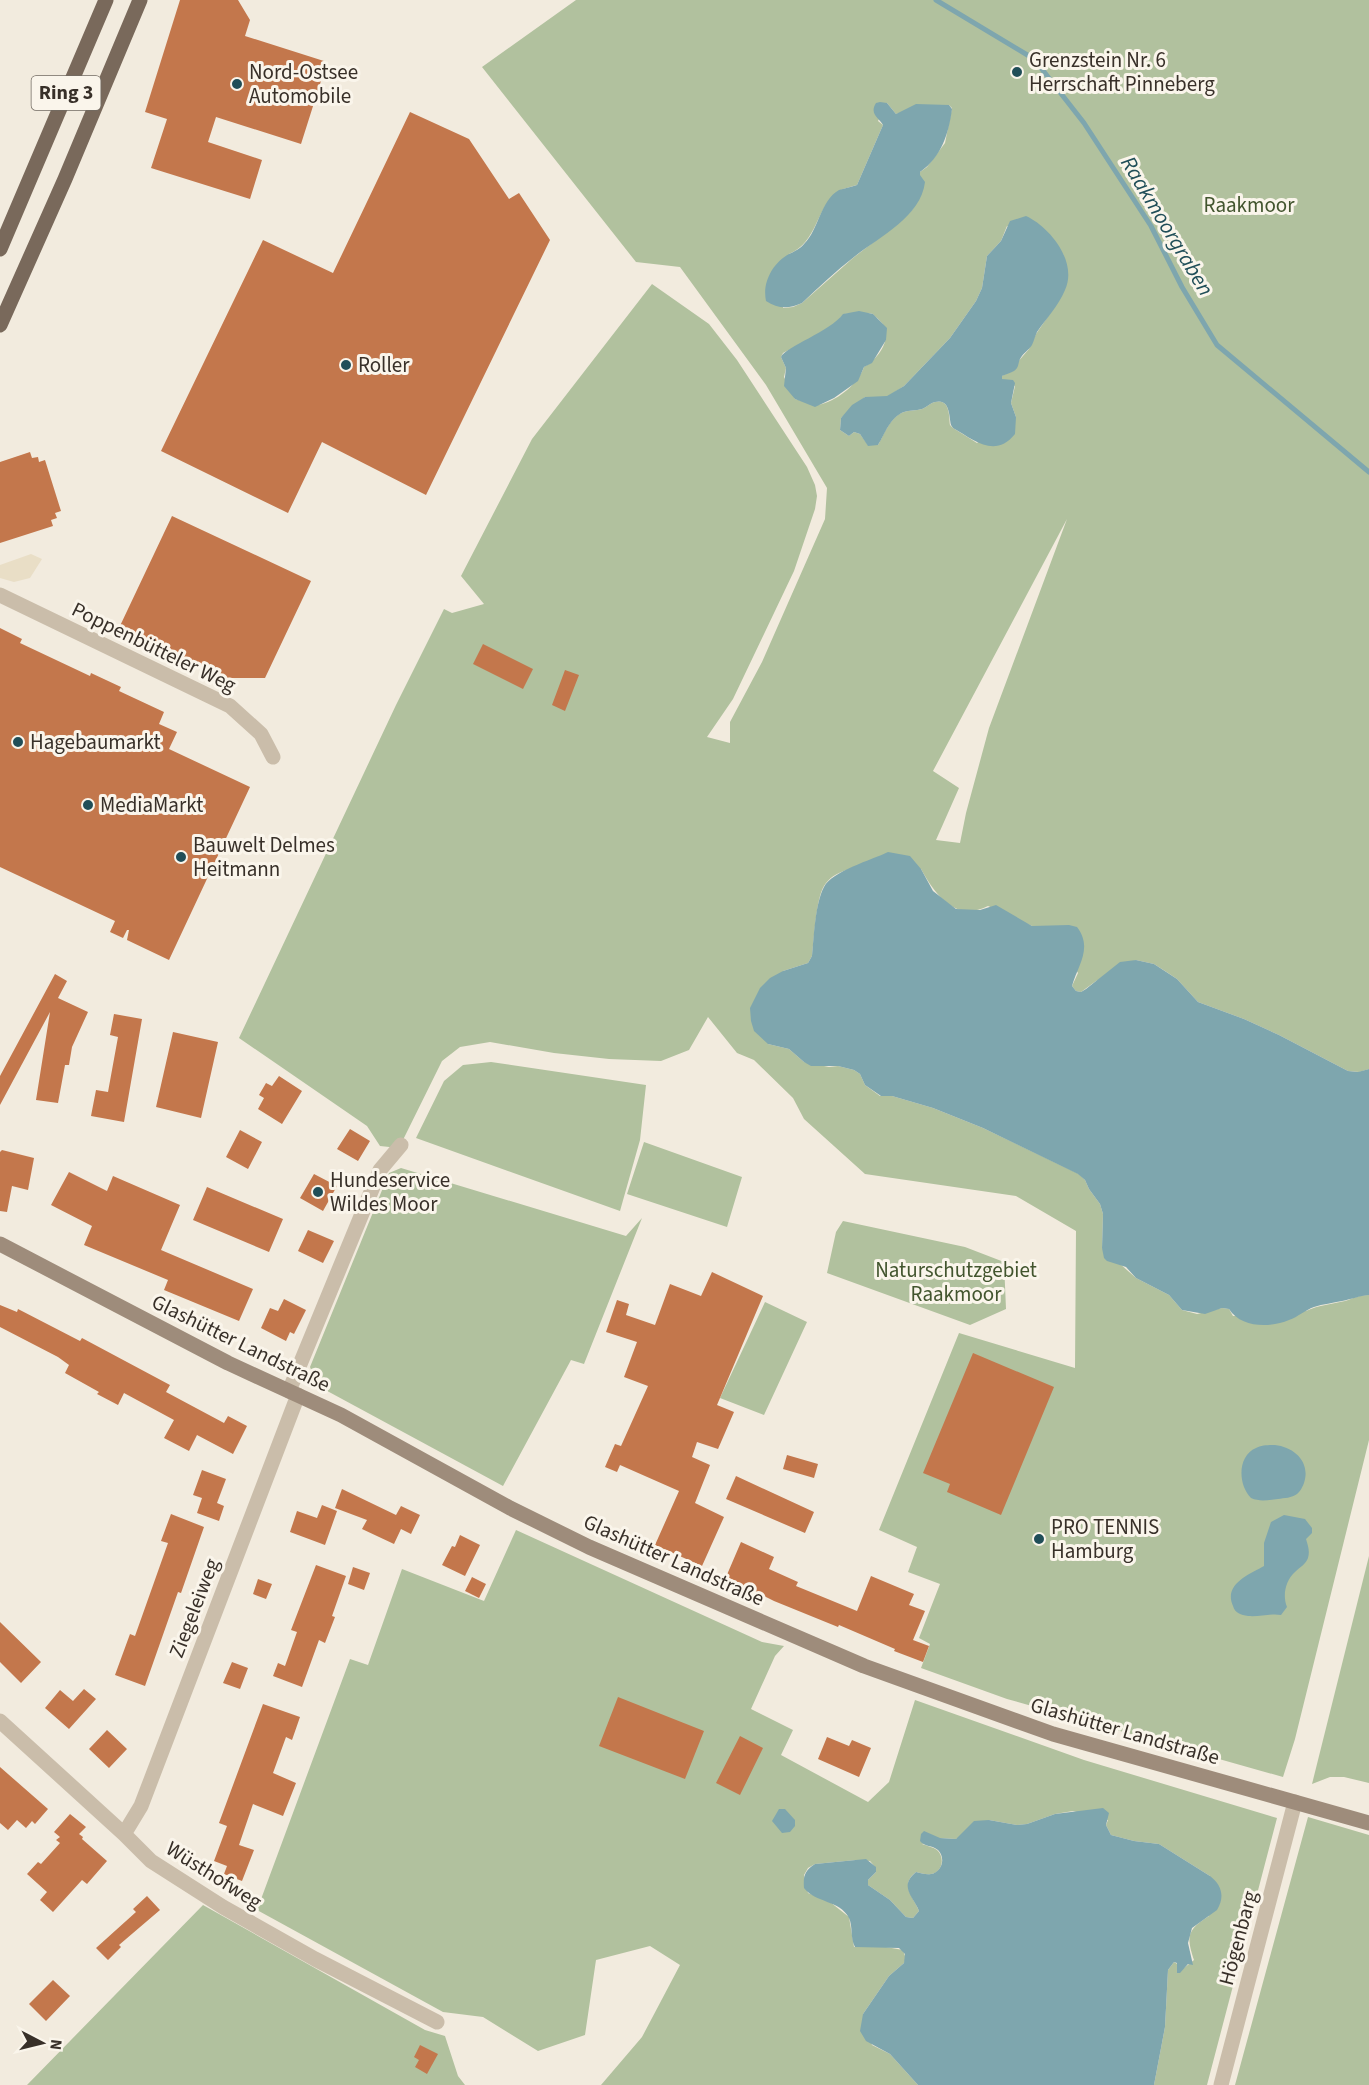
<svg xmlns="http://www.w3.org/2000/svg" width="1369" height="2085" viewBox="0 0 1369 2085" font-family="'Source Sans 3',sans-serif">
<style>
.green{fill:#b1c19e;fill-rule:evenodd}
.plaza{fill:#e9dec6}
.water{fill:#7ea6ae}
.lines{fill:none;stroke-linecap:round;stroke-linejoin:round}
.stream{stroke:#7ea6ae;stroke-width:5}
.building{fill:#c3774c}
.street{stroke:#cabdaa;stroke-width:15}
.secondary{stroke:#9e8c7b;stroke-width:15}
.primary{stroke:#79695b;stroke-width:15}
.poi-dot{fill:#204e58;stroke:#faf5eb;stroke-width:2}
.labels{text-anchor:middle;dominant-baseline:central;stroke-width:6;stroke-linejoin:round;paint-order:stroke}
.shield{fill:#faf5eb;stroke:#726b63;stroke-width:1.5}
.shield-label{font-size:20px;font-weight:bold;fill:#383029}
.poi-label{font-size:21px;fill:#383029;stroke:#faf5eb;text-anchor:start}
.park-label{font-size:21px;fill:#42552e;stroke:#faf5eb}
.street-label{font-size:21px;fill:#383029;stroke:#faf5eb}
.water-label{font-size:22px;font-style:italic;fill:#204e58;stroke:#faf5eb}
</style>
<rect width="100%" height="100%" fill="#f2ebde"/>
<!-- green -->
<path class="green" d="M576,0H1369V1069L1359,1072L1348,1071L1279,1035L1244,1019L1198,1002L1177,979L1165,971L1154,964L1136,960L1096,981L1081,992L1076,991L1072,986L1078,973L1050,927L1032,926L988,906C955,923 935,894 921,869C894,868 841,858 824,886C816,899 814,939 812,956L808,963L783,971L768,1044L789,1049L804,1062L829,1067L838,1066L854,1070L860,1074L865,1085L880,1096H892L933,1108L983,1128L1079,1174L1085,1180L1089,1189L1100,1204L1103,1214L1102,1248L1136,1278L1169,1295L1182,1310L1197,1314L1222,1308L1229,1309L1233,1316L1306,1311C1319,1305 1332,1304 1345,1301C1354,1298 1360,1295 1369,1295V1440L1295,1739L1283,1777L1007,1699L921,1668L930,1644L919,1638L940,1584L908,1572L917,1547L879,1530L959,1333L1075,1368L1076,1231L1016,1196L865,1174L804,1119L793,1098L754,1060L737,1053L708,1017L689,1050L661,1061L609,1059L554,1053L490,1042L460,1047L442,1061L399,1148L380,1146L367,1126L239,1038L396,705L444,609L452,613L484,604L461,576L532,439L652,284L709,324L737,360L807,467L815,485L817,496L815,509L794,571L733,699L707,737L730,743V722L762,662L825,519L827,488L766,385L680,267L636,262L482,67ZM887,103L896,114L932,105H949L952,108L945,143L927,167L920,172L913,209L902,220L853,258L802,303L793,307L783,308L789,254C818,242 815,208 839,191C844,188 851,187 857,185L883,125L878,121ZM1007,226L1063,254L1067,272L1053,309L1036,334L1029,349L1009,372L1002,376V379L1015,386L1011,403L1016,417L977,443L953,428L950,425C949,416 950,398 935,402C930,403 927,407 922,409C916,411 909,410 904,412C890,417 885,433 878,445H868L860,434L854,432L849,436L840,430L841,418L865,397H887L904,386L950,338L976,301L982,288L987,256L1001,241ZM844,314C852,314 865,312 873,314C873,315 880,320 880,321C895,335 879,359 864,367C858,384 839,399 822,404C812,407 804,401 795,399L784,377L786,368L781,357L783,353C803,343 830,332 844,314ZM1067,519L989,728L966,813L960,843L936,840L959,788L933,771Z
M491,1062L646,1085L640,1140L620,1211L416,1138L444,1081L463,1065Z
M644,1142L742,1177L727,1227L627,1194Z
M401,1168L626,1236L642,1218L584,1364L571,1360L503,1486L318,1386L310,1367L389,1173Z
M843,1221L965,1247L1004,1262L1006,1309L970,1325L827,1273L836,1232Z
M765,1302L807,1322L764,1415L720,1398Z
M516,1530L762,1642L784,1646L775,1656L751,1709L793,1730L781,1755L868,1802L889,1782L915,1700L1084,1760L1277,1818L1207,2085H1154L1165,2027L1168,1970L1174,1962L1184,1968L1194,1960C1186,1936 1187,1930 1209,1916L1210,1876L1159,1844L1134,1841L1111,1835L1106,1825L1108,1820L1073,1811L1055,1814L1027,1824L1017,1825L989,1820L956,1839L940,1838L922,1844C927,1846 933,1847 937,1850C945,1857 943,1872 931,1874C926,1875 921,1873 916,1872C899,1885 914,1898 919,1911L913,1918L906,1917L890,1900L868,1885V1880L876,1872V1868L870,1861L856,1860L815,1864L808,1868L804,1875L808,1893L830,1902L849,1917L854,1947H886L903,1950L906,1959L904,1963L889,1976L863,2014L872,2045L890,2054L918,2085H601L642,2037L680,1965L650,1946L596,1960L585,2035L538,2051L483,2017L443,2012L257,1910L350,1659L368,1665L402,1569L484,1601Z
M1369,1556V1783L1344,1777H1330L1312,1784Z
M1308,1817L1369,1835V2085H1235Z
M203,1905L425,2030L445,2036L458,2076L465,2085H27Z"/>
<!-- plaza -->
<path class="plaza" d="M31,554L42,559L30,578L14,582L0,578V565Z"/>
<!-- water -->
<path class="water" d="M880,102L887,103L896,114L916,104L949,105L952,109C949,132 942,157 920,172V175L925,182C921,217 879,237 854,257C836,271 819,287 802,303C789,309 778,309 766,301C762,282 773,263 789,254C795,251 800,249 804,244C819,229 820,201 839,190C845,188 852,187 857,185L883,125C879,118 869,114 876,103Z
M1026,216C1050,227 1078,262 1065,290C1059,305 1046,319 1037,332C1035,336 1034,341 1032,345C1029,350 1023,353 1020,359C1018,363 1019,368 1014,371C1011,373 1006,374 1002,376V379L1013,380L1015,383L1011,403L1016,417L1015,434C995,459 974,440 953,428L951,425C949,416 950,398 935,402C930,403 927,407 922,409C916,411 909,410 904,412C890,417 885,434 878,445L868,446L860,434L854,432L849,436L840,430L841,418L852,405L865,397L887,396L904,386L950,338L976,301L982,288L987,256L1001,241L1010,221Z
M859,311L873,314L887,328L886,340L872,363L864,367L858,381L834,398L815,407L795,399L784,386L786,368L781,357C785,347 831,331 843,314Z
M888,852L910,856L921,869L933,891L956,909L980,910L996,905L1032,926L1069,925L1077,927C1093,948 1078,965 1072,986L1076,991L1081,992L1086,989L1120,962L1136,960L1154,964L1177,979L1198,1002L1244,1019L1279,1035L1348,1071L1358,1072L1369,1069V1295C1359,1296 1352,1299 1342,1301C1333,1303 1323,1304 1314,1307C1305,1310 1298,1317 1289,1320C1270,1328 1241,1328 1229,1309L1222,1308L1205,1314L1182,1310L1169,1295L1136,1278L1126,1267L1107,1261L1104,1258L1102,1248L1103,1214L1100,1204L1089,1189L1085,1180L1078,1174L983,1128L933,1108L892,1096H881L865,1085L860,1074L854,1070L838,1066H811L804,1062L789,1049L768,1044L754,1031L751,1021L750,1008L760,988L770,978L783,971L808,963L812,956C814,936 815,904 824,887C832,871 872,860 888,852Z
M1275,1445C1294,1447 1311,1462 1304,1483C1303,1486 1300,1492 1297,1494C1292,1498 1284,1498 1278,1499C1268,1500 1260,1502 1251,1498C1238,1485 1237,1456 1256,1448C1261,1445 1269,1445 1275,1445Z
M1284,1515L1305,1519L1312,1528V1533L1306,1539C1308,1546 1310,1551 1308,1558C1306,1564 1300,1567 1295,1572C1286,1580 1282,1595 1287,1607L1281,1615C1271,1613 1260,1617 1248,1616C1241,1615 1235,1613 1233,1606C1223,1584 1250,1574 1264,1566V1543L1271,1522Z
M1103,1808L1109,1813L1106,1825L1111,1835L1134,1841L1159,1844L1210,1876C1222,1885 1225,1897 1217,1910L1192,1928L1188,1943L1193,1965L1188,1964L1180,1973H1177V1963L1174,1962L1168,1970L1165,2027L1154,2085H918L890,2054L866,2041L860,2031L863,2014L889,1976L904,1963L905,1954L899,1948L855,1947C850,1938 853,1926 849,1918C840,1900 815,1903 804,1888C803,1876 805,1870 815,1864L866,1859L876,1867V1872L868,1880V1885L890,1900L906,1917L913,1918L919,1911C914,1897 898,1887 916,1872C921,1873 926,1875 931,1874C942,1872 946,1858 938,1850C932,1845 925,1847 920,1841L921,1834L924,1831L940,1838L956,1839L974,1821L989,1820L1017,1825L1027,1824L1055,1814Z
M779,1809H785L795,1820V1826L790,1832L782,1833L772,1821Z"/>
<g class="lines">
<!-- stream -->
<path class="stream" d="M936,0L1034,59L1084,123L1151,226L1182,287L1217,345L1369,472"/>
</g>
<!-- building -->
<path class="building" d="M180,0H238L250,20L245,36L327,62L301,144L216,117L208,142L262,160L250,199L151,168L167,119L145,112Z
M410,112L469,139L509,199L519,193L550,240L426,495L322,442L288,513L161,451L263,240L333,273Z
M30,452L32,458L38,457L39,462L45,460L61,511L55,513L57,518L51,520L53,526L0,543V462Z
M172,516L311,581L265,678H227L119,628Z
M0,628L22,639L20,643L90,676L91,673L121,687L119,691L164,712L159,724L177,732L169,749L250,787L169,960L127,940L129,930H127L123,938L110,932L115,921L0,867Z
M483,644L533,669L523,689L473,664Z
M565,670L579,675L565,711L552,705Z
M55,974L67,981L58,998L88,1012L72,1047L69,1065H65L58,1103L36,1100L50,1012L0,1105V1076Z
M114,1014L142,1019L124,1122L91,1116L96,1090L108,1092L118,1037L110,1035Z
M173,1032L218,1042L201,1118L156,1107Z
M279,1076L302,1091L282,1124L258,1109L264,1098L259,1095L266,1083L272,1086Z
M350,1129L370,1141L358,1161L337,1149Z
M240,1130L262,1142L248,1169L226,1157Z
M2,1150L34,1158L28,1190L12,1186L7,1212L0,1211V1152Z
M69,1172L107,1191L113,1176L180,1205L161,1250L253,1289L239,1321L164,1290L168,1280L84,1245L92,1226L51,1205Z
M314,1174L337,1186L323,1211L300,1198Z
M207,1187L283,1219L269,1252L193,1220Z
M308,1230L334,1241L323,1263L298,1251Z
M712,1272L763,1296L717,1405L734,1412L718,1449L697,1442L692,1457L710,1465L695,1503L724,1517L702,1566L655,1545L679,1491L620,1465L617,1472L605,1467L615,1444L621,1446L648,1386L624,1377L637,1342L606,1332L617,1300L629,1304L626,1315L655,1325L670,1284L701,1296Z
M284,1299L306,1310L294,1334L290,1332L286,1341L261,1328L270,1308L278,1311Z
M0,1305L17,1312L18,1309L80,1341L82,1338L170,1385L166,1392L224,1423L228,1416L247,1426L233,1454L197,1435L189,1451L164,1438L174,1420L124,1393L118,1405L97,1394L99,1392L65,1373L69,1365L58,1357L0,1327Z
M973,1353L1054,1387L1001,1515L947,1492L950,1484L923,1473Z
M787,1455L818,1464L814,1478L783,1469Z
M202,1470L226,1479L217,1503L224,1506L219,1521L197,1513L202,1498L193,1495Z
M736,1476L814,1512L805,1533L726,1499Z
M342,1489L396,1515L401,1506L420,1515L411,1534L401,1529L394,1544L362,1529L367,1520L335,1508Z
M322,1505L337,1511L325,1545L290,1532L297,1511L317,1518Z
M171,1514L204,1527L181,1593L178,1592L145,1686L115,1675L130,1634L135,1636L168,1543L161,1541Z
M460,1535L480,1545L465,1576L442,1565L452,1546L455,1547Z
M741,1542L774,1557L769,1569L798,1582L796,1586L857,1611L871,1576L914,1594L909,1605L925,1611L913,1640L929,1646L923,1662L894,1651L895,1649L839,1625L838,1627L774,1601L726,1577Z
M316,1565L346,1576L332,1616L335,1617L325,1643L319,1640L302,1687L273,1676L278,1663L285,1666L297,1632L291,1630Z
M353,1567L370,1573L364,1590L348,1584Z
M472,1577L486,1584L479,1598L465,1591Z
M258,1579L272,1584L266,1599L253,1594Z
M0,1622L41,1662L21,1683L0,1662Z
M232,1662L248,1668L240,1689L223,1683Z
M84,1689L96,1699L69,1729L45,1708L60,1690L73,1701Z
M618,1697L704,1731L685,1779L599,1746Z
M263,1704L300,1717L292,1740L286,1737L273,1773L296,1783L283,1816L253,1804L239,1845L254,1850L242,1881L224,1874L227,1866L214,1861L227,1826L219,1823Z
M107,1730L127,1749L109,1768L89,1749Z
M740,1736L763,1748L740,1795L716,1783Z
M827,1737L849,1746L852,1740L871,1748L859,1777L818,1759Z
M0,1767L48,1809L35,1824L32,1821L26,1828L17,1820L8,1830L0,1823Z
M70,1814L86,1827L79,1834L83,1837L82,1839L107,1861L87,1884L82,1880L53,1912L40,1900L47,1892L27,1874L38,1862L41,1864L60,1843L56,1840L60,1837L54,1832Z
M147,1896L160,1910L119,1945L121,1947L108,1960L96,1948L136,1912L133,1909Z
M53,1980L70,1996L46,2021L29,2004Z
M420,2045L438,2054L427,2074L415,2067L419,2060L414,2057Z"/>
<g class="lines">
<!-- street -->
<path class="street" d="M0,595L230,706L261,734L273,757
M289,1391L380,1170L401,1145
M0,1721L124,1834L151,1861L223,1907L315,1959L437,2022
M124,1834L141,1806L298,1395
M1221,2085L1295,1802"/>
<!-- secondary -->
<path class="secondary" d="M0,1244L228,1363L341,1415L510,1508L589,1547L864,1666L1053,1734L1369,1823"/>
<!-- primary -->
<path class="primary" d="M0,249L106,0
M0,325L65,179L140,0"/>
</g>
<!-- markers -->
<g class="poi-dot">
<circle cx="1017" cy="72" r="6"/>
<circle cx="237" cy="84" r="6"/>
<circle cx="346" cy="365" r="6"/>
<circle cx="18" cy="742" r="6"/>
<circle cx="88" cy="805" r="6"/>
<circle cx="181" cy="857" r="6"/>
<circle cx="318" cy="1192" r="6"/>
<circle cx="1039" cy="1539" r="6"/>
</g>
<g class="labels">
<!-- shield labels -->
<rect class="shield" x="31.5" y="76" width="69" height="34" rx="4.5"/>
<g class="shield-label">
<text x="66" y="93">Ring 3</text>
</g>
<!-- poi labels -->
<g class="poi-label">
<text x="1029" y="60">Grenzstein Nr. 6<tspan x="1029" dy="24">Herrschaft Pinneberg</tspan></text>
<text x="249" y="72">Nord-Ostsee<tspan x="249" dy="24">Automobile</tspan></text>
<text x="358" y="365">Roller</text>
<text x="30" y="742">Hagebaumarkt</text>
<text x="100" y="805">MediaMarkt</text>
<text x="193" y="845">Bauwelt Delmes<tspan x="193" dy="24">Heitmann</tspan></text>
<text x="330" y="1180">Hundeservice<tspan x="330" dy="24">Wildes Moor</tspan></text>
<text x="1051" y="1527">PRO TENNIS<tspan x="1051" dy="24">Hamburg</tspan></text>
</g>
<!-- park labels -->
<g class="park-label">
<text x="1249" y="205">Raakmoor</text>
<text x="956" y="1270">Naturschutzgebiet<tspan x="956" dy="24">Raakmoor</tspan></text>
</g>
<!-- street labels -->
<g class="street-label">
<text transform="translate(154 647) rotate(26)">Poppenbütteler Weg</text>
<text transform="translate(241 1343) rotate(26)">Glashütter Landstraße</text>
<text transform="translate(674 1560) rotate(24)">Glashütter Landstraße</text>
<text transform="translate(194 1608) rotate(-69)">Ziegeleiweg</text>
<text transform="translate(1125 1731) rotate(16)">Glashütter Landstraße</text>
<text transform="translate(214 1875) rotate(32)">Wüsthofweg</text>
<text transform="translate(1238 1938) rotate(-75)">Högenbarg</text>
</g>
<!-- water labels -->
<g class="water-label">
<text transform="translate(1167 226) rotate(59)">Raakmoorgraben</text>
</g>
</g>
<!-- north arrow -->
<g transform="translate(42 2043) rotate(97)" stroke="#faf5eb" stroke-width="4.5" paint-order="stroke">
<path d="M0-4.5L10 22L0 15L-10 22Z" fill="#383029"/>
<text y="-9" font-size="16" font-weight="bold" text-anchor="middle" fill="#383029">N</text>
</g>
</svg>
